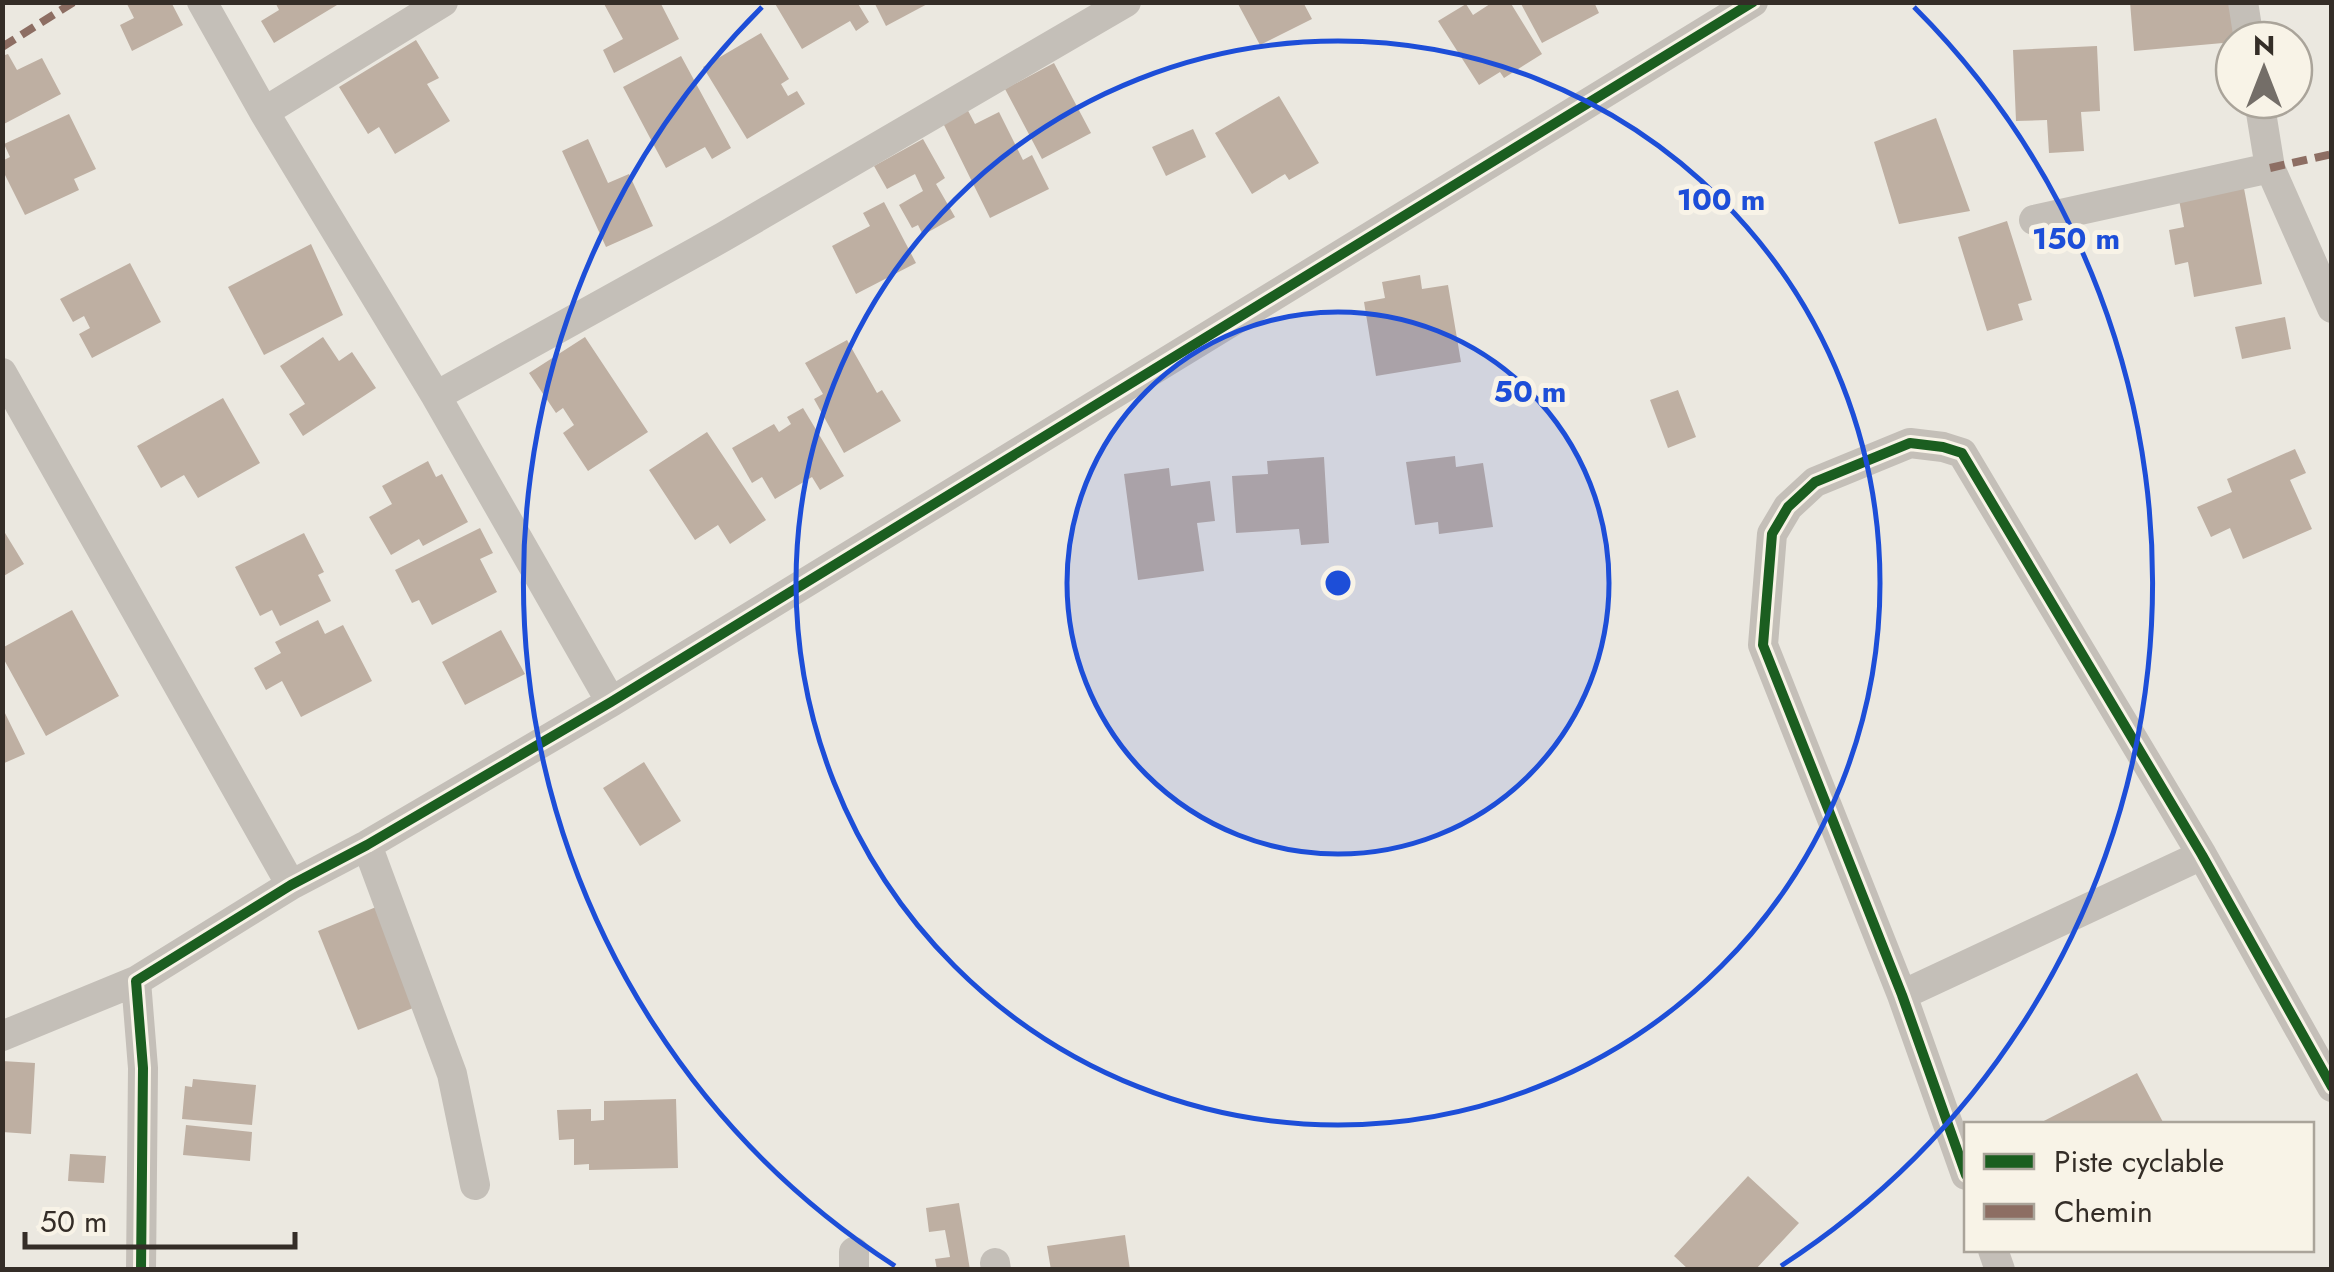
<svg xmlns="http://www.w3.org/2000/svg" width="2334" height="1272" viewBox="0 0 2334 1272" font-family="Jost,sans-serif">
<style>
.building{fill:#beafa2}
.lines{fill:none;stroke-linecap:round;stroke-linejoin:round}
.minor{stroke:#c4bfb8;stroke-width:30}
.quiet{stroke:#8d6e63;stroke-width:8;stroke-dasharray:15 8;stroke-linecap:butt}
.cycleway-casing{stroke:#f8f3e7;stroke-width:16}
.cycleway{stroke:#1b5e20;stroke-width:10}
.ring{fill:none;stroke:#1d4ed8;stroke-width:5}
.centre{fill:#1d4ed8;stroke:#f8f3e7;stroke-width:5}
.ring-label{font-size:30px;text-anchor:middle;font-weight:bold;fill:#1d4ed8;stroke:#f8f3e7;stroke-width:10;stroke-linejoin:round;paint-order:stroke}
</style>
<rect width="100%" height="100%" fill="#ebe8e0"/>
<!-- building -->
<path class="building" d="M126,2H171L183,25L132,51L120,25L134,18Z
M275,2H342L274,43L261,21L279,10Z
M603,2H660L679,39L614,73L603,50L623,39Z
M774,2H857L869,22L856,31L850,21L802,49Z
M874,2H931L886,26Z
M1237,2H1303L1312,19L1260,45Z
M1493,2H1510L1542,54L1504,78L1500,72L1479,85L1438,21L1466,4L1473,15Z
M1520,2H1594L1599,13L1542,43Z
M2130,2H2233L2234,42L2134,51Z
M761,33L789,79L781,84L788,96L797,91L805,104L747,139L703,67Z
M416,40L439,78L427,84L450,121L395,154L379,127L368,134L339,87Z
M2097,46L2100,111L2081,112L2084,151L2049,153L2047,120L2016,121L2013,50Z
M8,54L17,70L42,58L61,94L2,125V56Z
M681,56L731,148L712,159L705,147L666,168L623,87Z
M1054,63L1091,133L1042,159L1005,89Z
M1279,96L1319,163L1289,180L1285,174L1252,194L1215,133Z
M965,105L975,124L999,112L1023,160L1032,155L1049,189L990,218L940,117Z
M69,114L96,169L74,179L79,190L25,215L2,169V161L10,157L4,144Z
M1936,118L1970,211L1899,224L1874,142Z
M1193,129L1206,157L1166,176L1152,147Z
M588,139L608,183L629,174L653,226L606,247L562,151Z
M923,139L945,178L936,184L955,217L923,235L918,225L912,228L899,205L923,191L915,174L887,189L874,166Z
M2243,183L2262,284L2194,297L2188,262L2175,265L2169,230L2184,227L2178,194Z
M884,202L916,263L856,294L832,246L870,226L863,213Z
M2007,221L2032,300L2018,304L2023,320L1987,331L1958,237Z
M311,244L343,315L264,355L228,287Z
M130,263L161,322L92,358L79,334L90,328L84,316L73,322L60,299Z
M1420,275L1422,289L1448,285L1461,362L1376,376L1364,302L1385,298L1382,282Z
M2285,317L2291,349L2242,359L2235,327Z
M323,337L339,361L352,352L376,388L303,436L289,414L305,404L280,366Z
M585,337L648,432L588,471L563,433L574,425L563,408L556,413L529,373Z
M847,340L877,393L882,390L901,421L844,453L814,399L823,394L805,363Z
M1678,390L1696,437L1668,448L1650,400Z
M223,398L260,463L198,498L184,475L161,488L137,446Z
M803,408L844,476L820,490L812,477L775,499L762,477L752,483L732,448L774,424L779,432L791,424L787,417Z
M707,432L766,520L730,544L718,525L695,540L649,470Z
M2295,449L2306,473L2290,480L2312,529L2243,559L2230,528L2211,537L2197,507L2232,492L2227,479Z
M1455,456L1456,467L1483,463L1493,527L1439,534L1438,522L1415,525L1406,462Z
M1324,457L1329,543L1301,545L1299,529L1236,533L1232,476L1268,474L1267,461Z
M428,461L436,477L442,474L468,522L423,546L419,539L391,555L369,517L392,504L382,486Z
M1169,468L1171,486L1210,481L1215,521L1197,523L1204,571L1138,580L1124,474Z
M2,528L24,564L2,577Z
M480,528L493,553L480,559L497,592L432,625L419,600L412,603L395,570Z
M304,533L324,572L318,575L331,601L280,626L272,610L260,616L235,567Z
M72,610L119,696L46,736L2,656V648Z
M318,620L325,634L343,625L372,681L301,717L282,681L266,690L254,668L281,653L275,642Z
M501,630L525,674L465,705L442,662Z
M2,707L25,754L2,764Z
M644,762L681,821L640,846L603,788Z
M376,907L418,1006L358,1030L318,931Z
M2,1061L35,1063L31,1134L2,1132Z
M2137,1073L2164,1124H2038Z
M193,1079L256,1085L252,1125L182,1119L185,1086L192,1087Z
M676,1099L678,1168L589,1170V1164L574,1165V1139L559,1140L557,1110L591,1109V1121L604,1120V1101Z
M186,1125L252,1132L250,1161L183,1155Z
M70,1154L106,1156L104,1183L68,1181Z
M1748,1176L1799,1223L1755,1270H1689L1674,1256Z
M959,1203L970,1270H937L935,1259L950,1257L945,1230L929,1232L926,1208Z
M1125,1235L1130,1270H1051L1047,1246Z"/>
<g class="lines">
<!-- minor -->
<path class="minor" d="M202,2L264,112L436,396L611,702
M2243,2L2249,40
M2259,100L2270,168L2332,308
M264,112L443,2
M2034,220L2270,168
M2,373L291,885
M436,396L723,237L1126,2
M367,845L452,1074L475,1185
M1902,995L2202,855
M2,1036L136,981
M1966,1175L1902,995L1763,645L1772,534L1788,507L1815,482L1910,443L1943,447L1962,453L2202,855L2332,1087
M1993,1250L2000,1270
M854,1252V1270
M995,1263L996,1270
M141,1270L143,1068L136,981L291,885L367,845L611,702L1753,2"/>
<!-- quiet -->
<path class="quiet" d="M2,47L74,2
M2270,168L2332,154"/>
<!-- cycleway casing -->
<g class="cycleway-casing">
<path id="cycleway" d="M1966,1175L1902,995L1763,645L1772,534L1788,507L1815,482L1910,443L1943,447L1962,453L2202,855L2332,1087
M141,1270L143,1068L136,981L291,885L367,845L611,702L1753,2"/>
</g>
<!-- cycleway -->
<use href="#cycleway" class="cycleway"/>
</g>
<!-- distance rings -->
<circle cx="1338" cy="583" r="271" fill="#1d4ed8" fill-opacity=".12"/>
<g class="ring">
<circle cx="1338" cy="583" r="271"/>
<circle cx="1338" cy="583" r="542"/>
<path d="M895 1266A814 814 0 0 1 762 7M1914 7A814 814 0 0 1 1781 1266"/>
</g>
<circle cx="1338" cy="583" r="15" class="centre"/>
<g class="ring-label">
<text x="1721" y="210">100 m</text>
<text x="2076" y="249">150 m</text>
<text x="1530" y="402">50 m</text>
</g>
<!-- border -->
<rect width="2334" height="1272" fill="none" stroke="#342d27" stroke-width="10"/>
<!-- legend -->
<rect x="1964" y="1122" width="350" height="130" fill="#f8f3e7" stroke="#aaa49a" stroke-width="2.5"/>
<rect x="1984" y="1154" width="50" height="15" fill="#1b5e20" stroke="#aaa49a" stroke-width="2.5"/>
<text x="2054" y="1172" font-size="30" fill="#342d27">Piste cyclable</text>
<rect x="1984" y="1204" width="50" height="15" fill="#8d6e63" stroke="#aaa49a" stroke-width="2.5"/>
<text x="2054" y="1222" font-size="30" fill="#342d27">Chemin</text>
<!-- north arrow -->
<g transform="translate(2264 70)"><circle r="48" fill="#f8f3e7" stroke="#aaa49a" stroke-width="2.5"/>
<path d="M0-8L18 38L0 25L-18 38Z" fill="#746e68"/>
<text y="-15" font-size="28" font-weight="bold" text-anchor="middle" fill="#342d27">N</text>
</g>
<!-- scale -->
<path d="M25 1232v15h270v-15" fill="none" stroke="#342d27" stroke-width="5"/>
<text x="40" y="1232" font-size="30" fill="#342d27" stroke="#f8f3e7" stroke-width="8" paint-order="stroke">50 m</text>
</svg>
